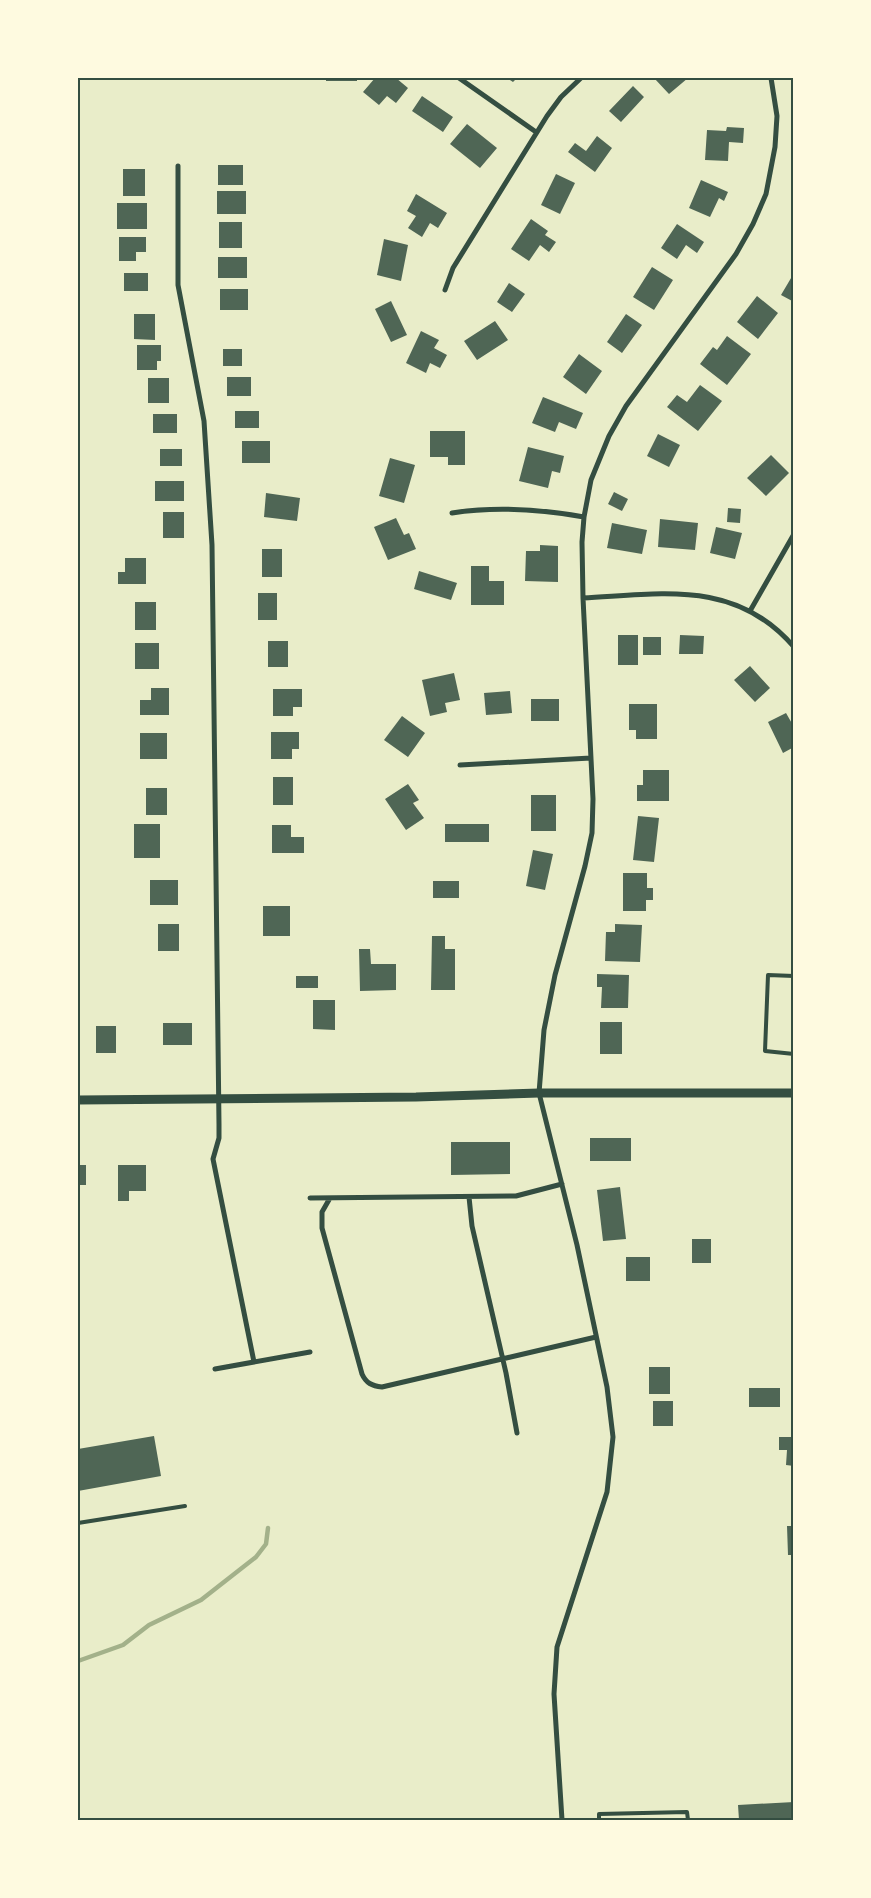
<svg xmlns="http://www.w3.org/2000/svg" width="871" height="1898" viewBox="0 0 871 1898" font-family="Mulish,sans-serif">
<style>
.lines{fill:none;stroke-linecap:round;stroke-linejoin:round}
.stream{stroke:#a3b18a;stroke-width:4.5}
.building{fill:#4f6655}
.service{stroke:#344e41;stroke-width:4}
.minor{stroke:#344e41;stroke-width:5}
.tertiary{stroke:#344e41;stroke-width:9}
.neatline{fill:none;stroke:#344e41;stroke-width:2}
</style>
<rect width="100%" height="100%" fill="#e9edc9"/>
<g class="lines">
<!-- stream -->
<path class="stream" d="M78,1661L123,1645L149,1625L201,1600L256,1557L266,1544L268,1528"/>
</g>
<!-- building -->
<path class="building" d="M326,78H357V81H326Z
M375,78H396L408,88L396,103L387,96L379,105L363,92Z
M507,78H517L513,82Z
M654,78H688L669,94Z
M633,86L644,97L621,122L609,111Z
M422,96L453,117L443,132L412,111Z
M467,124L497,148L480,168L450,144Z
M727,127L744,128L743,143L729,142L728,161L705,160L707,130L726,131Z
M597,136L612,148L595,172L568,152L575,143L586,151Z
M218,165H243V185H218Z
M123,169H145V196H123Z
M556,174L575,183L560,214L541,205Z
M701,180L728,192L724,201L719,198L710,217L689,208Z
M217,191H246V214H217Z
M416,194L447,213L438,228L430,223L422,237L408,228L416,216L407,211Z
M117,203H147V229H117Z
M531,219L548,231L545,235L556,242L549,252L540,245L529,261L511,249Z
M219,222H242V248H219Z
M677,224L704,242L697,253L686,245L677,259L661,248Z
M119,237H146V252H136V261H119Z
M384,239L408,245L401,281L377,275Z
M218,257H247V278H218Z
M652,267L673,280L654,310L633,297Z
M124,273H148V291H124Z
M794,273V302L781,295Z
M509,283L525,294L512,312L497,302Z
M220,289H248V310H220Z
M757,296L778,313L758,339L737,322Z
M391,301L407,335L391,342L375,309Z
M134,314H155V340L134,339Z
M626,314L642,325L622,353L607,342Z
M495,321L508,340L477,360L464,341Z
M421,331L439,340L434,348L447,355L440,368L430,363L426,373L406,363Z
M727,336L751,354L727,385L700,364L713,347L717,350Z
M137,345H161V361H157V370H137Z
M223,349H242V366H223Z
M579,354L602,371L586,394L563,377Z
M227,377H251V396H227Z
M148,378H169V403H148Z
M700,385L722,401L698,431L667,407L677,395L687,402Z
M543,397L583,413L576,429L559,422L555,432L532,423Z
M235,411H259V428H235Z
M153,414H177V433H153Z
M430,431H465V465H448V457H430Z
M658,434L680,445L669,467L647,456Z
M242,441H270V463H242Z
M528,447L564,456L560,473L552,471L548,488L519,481Z
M160,449H182V466H160Z
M771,455L789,473L766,496L747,478Z
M390,458L415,465L404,503L379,496Z
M155,481H184V501H155Z
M614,492L628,499L622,511L608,504Z
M266,493L300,498L297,521L264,517Z
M728,508L741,509L740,523L727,522Z
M163,512H184V538H163Z
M396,518L404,535L409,533L416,549L388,560L374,527Z
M660,519L698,523L695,550L658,547Z
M612,523L647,530L642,554L607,548Z
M716,527L742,533L735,559L710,553Z
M540,545L558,546V582L525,581L526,551H540Z
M262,549H282V577H262Z
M125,558H146V584H118V572H125Z
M471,566H489V581H504V605H471Z
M419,571L457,583L451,600L414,589Z
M258,593H277V620H258Z
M135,602H156V630H135Z
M618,635H638V665H618Z
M680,635L704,636L703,654H679Z
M643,637H661V655H643Z
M268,641H288V667H268Z
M135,643H159V669H135Z
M750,666L770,688L755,702L734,680Z
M454,673L460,700L445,703L447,712L430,716L422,680Z
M151,688H169V715H140V700H151Z
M273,689H302V707H293V716H273Z
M510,691L512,713L486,715L484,693Z
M531,699H559V721H531Z
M629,704H657V739H636V730H629Z
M786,713L794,727V747L783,753L768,722Z
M402,716L425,733L408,757L384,740Z
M271,732H299V749H292V759H271Z
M140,733H167V759H140Z
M643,770H669V801H637V785H643Z
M273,777H293V805H273Z
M408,784L419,800L413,803L424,818L406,830L385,799Z
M146,788H167V815H146Z
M531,795H556V831H531Z
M638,816L659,818L654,862L633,860Z
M134,824H160V858H134Z
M445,824H489V842H445Z
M272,825H291V837H304V853H272Z
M533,850L553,854L545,890L526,886Z
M623,873H647V888H653V900H646V911H623Z
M150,880H178V905H150Z
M433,881H459V898H433Z
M263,906H290V936H263Z
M158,924H179V951H158Z
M615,924L642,925L640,962L605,961L606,932H615Z
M432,936H445V949H455V990H431Z
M359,949H370L371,964H396V990L360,991Z
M597,974L629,975L628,1008H601L602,987H597Z
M296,976H318V988H296Z
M313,1000H335V1030L313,1029Z
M600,1022H622V1054H600Z
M163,1023H192V1045H163Z
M96,1026H116V1053H96Z
M590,1138H631V1161H590Z
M451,1142H510V1174L451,1175Z
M78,1165H86V1185H78Z
M118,1165H146V1191H129V1201H118Z
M620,1187L626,1239L603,1241L597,1190Z
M692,1239H711V1263H692Z
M626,1257H650V1281H626Z
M649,1367H670V1394H649Z
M749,1388H780V1407H749Z
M653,1401H673V1426H653Z
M154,1436L161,1476L78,1491V1449Z
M779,1437H794V1466L786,1465L787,1450H779Z
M787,1526H794V1555H788Z
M794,1802V1820H739L738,1805Z"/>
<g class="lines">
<!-- service -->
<path class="service" d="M794,976L768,975L765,1051L794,1054
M78,1523L185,1506
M599,1820V1814L687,1812L688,1820"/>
<!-- minor -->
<path class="minor" d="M459,78L536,132
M178,166V285L204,421L212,545L219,1124V1138L213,1159L254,1362
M445,290L453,268L547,116L561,97L581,78
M452,513C497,506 539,509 584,517
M583,598C662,594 736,579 794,647
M750,611L794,534
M460,765L591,758
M469,1197L472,1226L506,1373L517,1433
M310,1198L516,1196L562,1184
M330,1198L322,1212V1228L362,1374C366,1383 372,1386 382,1387L596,1337
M215,1369L310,1352
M562,1820L554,1694L557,1647L607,1492L613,1437L607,1387L577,1245L539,1093L544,1030L555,975L585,866L592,833L593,799L583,598L582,542L584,517L591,480L609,436L626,406L736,254L753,224L766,194L775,147L777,116L771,78"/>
<!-- tertiary -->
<path class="tertiary" d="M78,1100L416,1097L539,1093H794"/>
</g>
<!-- border -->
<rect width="871" height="1898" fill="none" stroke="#fefae0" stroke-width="158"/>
<rect x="79" y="79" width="713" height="1740" class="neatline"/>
</svg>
